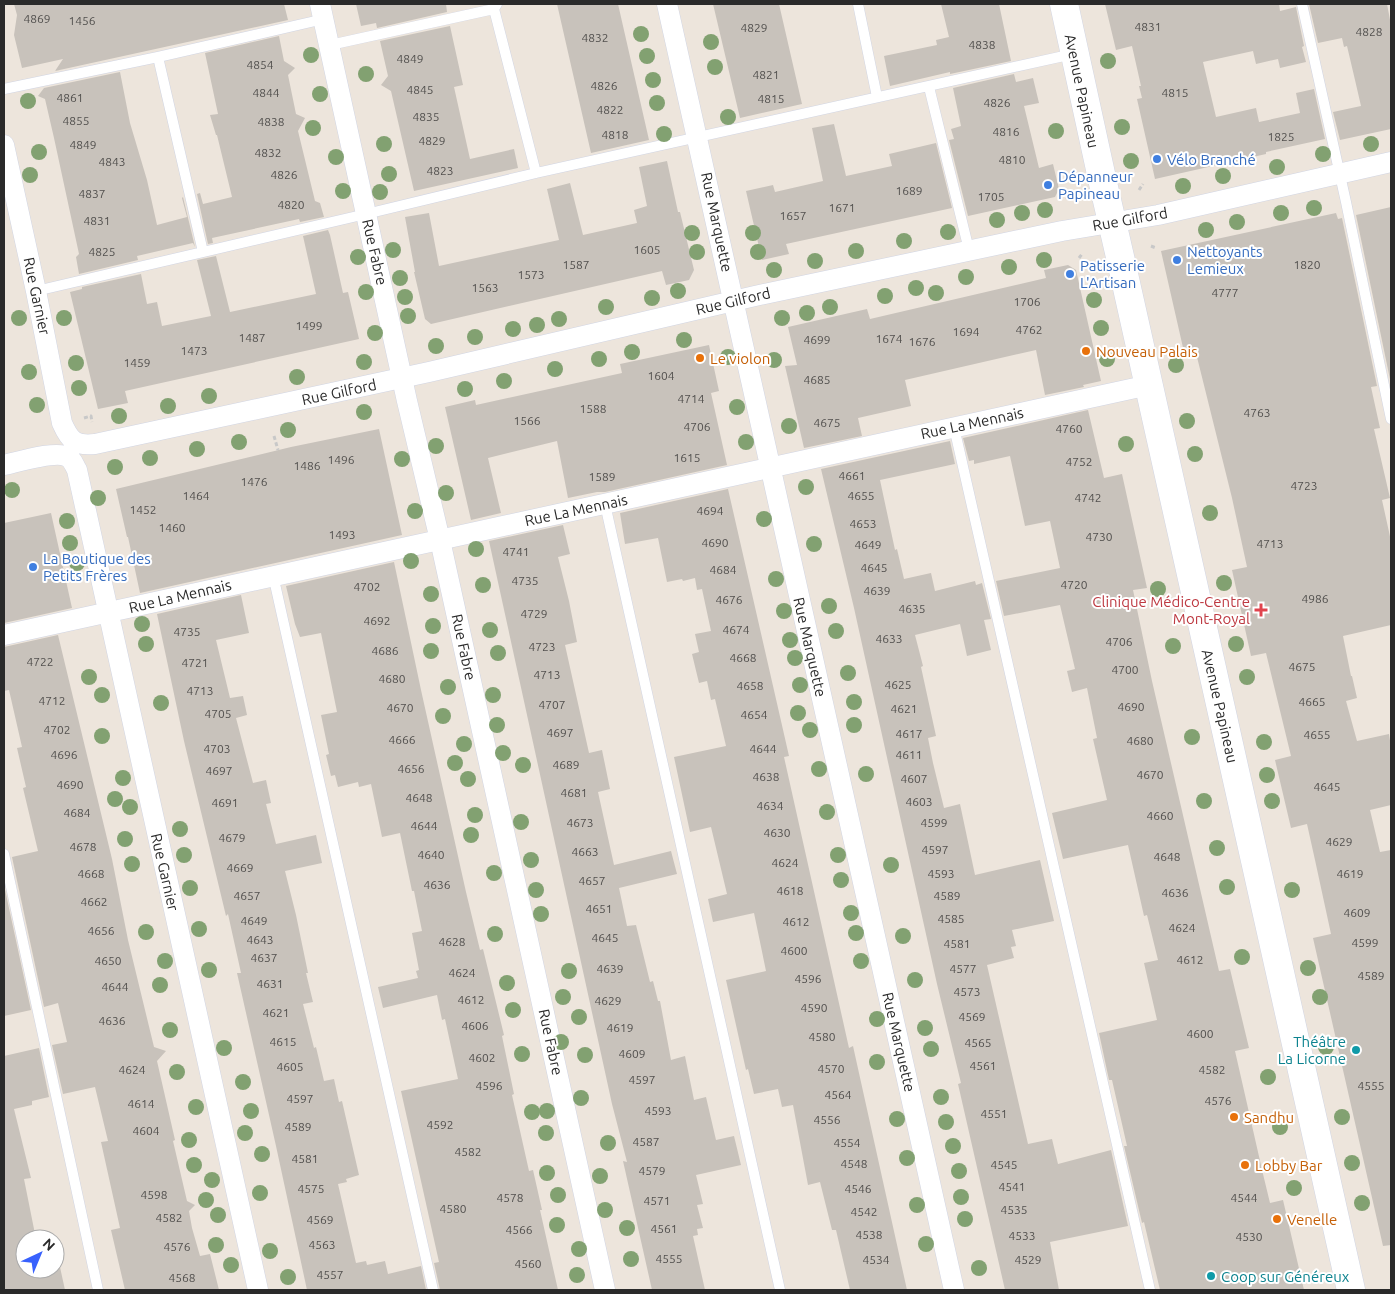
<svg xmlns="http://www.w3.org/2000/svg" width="1395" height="1294" viewBox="0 0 1395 1294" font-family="Ubuntu,sans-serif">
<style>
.building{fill:#c8c2bb}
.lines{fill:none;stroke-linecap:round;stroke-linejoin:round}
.service-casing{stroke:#d1d5e3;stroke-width:11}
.minor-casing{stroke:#d1d5e3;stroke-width:21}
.secondary-casing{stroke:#d1d5e3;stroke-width:29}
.path{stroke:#c8c8c8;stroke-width:3;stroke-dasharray:4 2.5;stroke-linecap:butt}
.service{stroke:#fff;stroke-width:10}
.minor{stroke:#fff;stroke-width:20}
.secondary{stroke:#fff;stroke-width:28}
.tree{fill:#82a171}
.shop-dot{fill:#3f7fe0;stroke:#fff;stroke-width:2}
.food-dot{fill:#e8710a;stroke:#fff;stroke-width:2}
.health-dot{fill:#e0444e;stroke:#fff;stroke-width:2}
.culture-dot{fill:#0f9aa8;stroke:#fff;stroke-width:2}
.labels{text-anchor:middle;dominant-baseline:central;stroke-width:4;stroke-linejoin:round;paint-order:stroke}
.number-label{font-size:12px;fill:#52504e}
.street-label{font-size:15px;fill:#2a2a2a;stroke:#fff}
.shop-label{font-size:15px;fill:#366cbe;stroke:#fff;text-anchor:start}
.food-label{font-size:15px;fill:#c56008;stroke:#fff;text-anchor:start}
.health-label{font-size:15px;fill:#be3a42;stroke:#fff;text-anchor:end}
.culture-label{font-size:15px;fill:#0d838f;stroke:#fff;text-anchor:end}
</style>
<rect width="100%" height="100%" fill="#ede5dc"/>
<!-- building -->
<path class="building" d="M14,4H284L288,20L55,71L63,59L22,68L14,35L17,15Z
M356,4H446L447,12L377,28L376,23L361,26Z
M557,4H618L649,140L591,153Z
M713,4H779L802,104L740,118Z
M941,4H999L1011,61L950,74V72L890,86L884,56L937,45L936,40L949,37Z
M1105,4H1279L1280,11L1296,7L1304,46L1302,47L1306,62L1280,68L1278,59L1256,64L1253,51L1203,62L1216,117L1256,108L1259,122L1300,113L1296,93L1314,89L1325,139L1266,152V154L1155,179L1137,99L1142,98L1139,86H1141L1132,46L1116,50Z
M1309,4H1387L1391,25V129L1340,140L1333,112L1361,106L1355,80L1347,46L1344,47L1342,38L1318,43Z
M450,26L463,85L454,87L470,159L514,149L518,168L414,191L391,91L381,85L388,76L380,41Z
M279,36L284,61L295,68L288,75L296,114L305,118L298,131L315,201L320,203L324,217L300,222L299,219L212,238L213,243L208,244L197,194L200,193L203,204L232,197L217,135H216L210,115L218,114L205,53Z
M120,72L130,123L147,180L157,225L187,217L182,198L183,197L195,247L193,243L137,256L138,260L79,274L76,257L79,254L54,138L45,99L38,96L44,88Z
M1014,74L1016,82L1033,78L1039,103L1024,106L1032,139L1039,168L1053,164L1059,189L1055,197L968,216L949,140L954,139L951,129L961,126L953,88Z
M834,124L846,176L892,166L889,154L936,143L952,208L786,244L789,254L762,260L746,191L773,185L775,192L823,181L812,128Z
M667,161L678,212H680L694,270L689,280L666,285L662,271L431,324L425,319L414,272H415L405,217L429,213L439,266L559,240L547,189L570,183L583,235L637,223L634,210L647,206L639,167Z
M1391,207V384L1356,215Z
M1336,213L1338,219L1342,218L1377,386L1371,387L1380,428L1374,429L1390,498L1382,500L1391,541V625L1343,636L1351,676H1352L1357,698L1346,701L1357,741L1389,734L1391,747V805L1370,810L1380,852L1391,850V1245L1383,1246L1313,938L1331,934L1315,860L1307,824L1291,828L1275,760L1291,756L1266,653L1251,656L1232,570L1247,567L1232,498L1195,349L1184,352L1161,251Z
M328,230L330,235L343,293L348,292L359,339L125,391L128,403L98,409L70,292L82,289V287L141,274L147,304L157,302L162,326L211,316L197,260L216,256L230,312L316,294L303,236Z
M1068,265L1076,270L1101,381L1083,385L1084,387L1045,395L1036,350L905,380L911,406L858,418L862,436L804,448L785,366L797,365L788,327L867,309L870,319L1046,278L1044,270Z
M709,345L719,391L711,393L727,465L605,492H597L568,498L557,441L488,458L501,513L471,520L445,407L475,400L476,405L622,373L620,364Z
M1088,410L1104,478L1122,474L1147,588L1133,590L1152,681L1219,971L1230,969L1249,1048L1235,1051L1263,1174L1270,1203L1283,1200L1304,1290H1160L1144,1222L1142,1223L1124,1146H1127L1112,1080H1109L1099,1033L1157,1020L1144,963L1158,960L1147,915L1144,916L1128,845L1063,859L1052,813L1107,800L1093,739L1097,738L1087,688L1072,692L1067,671L1075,669L1060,605L1004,616L996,581L1060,568L1050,521L1025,526L1010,456L974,464V460L969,461L963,438Z
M379,429L402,535L140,593L128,537H127L116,489L291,447Z
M950,441L955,464L880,480L895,550L897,549L904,579L931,573L935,591L975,581L976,585L982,583L991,619L984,620L991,650L967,656L960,624L915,635L923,666L921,667L936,736L928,738L933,763L944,808L960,804L975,875L1040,860L1054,921L1012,930L1016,946L1011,947L1014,958L987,965L1028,1144L1052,1139L1058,1164L1111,1150L1128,1226L1050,1242L1059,1290H1005L958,1084L961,1083L937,984L854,608L821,469Z
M728,489L789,756L784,757L849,1048L853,1046L907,1290H850L836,1230H832L820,1182L808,1185L793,1105L782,1107L778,1089L754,1094L748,1069L746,1070L726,980L766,971L754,913L713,922L708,899L727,894L711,827L690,832L674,757L726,746L715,699L711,700L707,681L699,683L692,654L699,652L695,634L711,631L702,589L697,590L695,578L683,581L682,579L667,582L658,538L625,544L620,513Z
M51,513L72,608L4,623V523Z
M563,525L570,554L558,557L569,601L577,642L565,645L589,753L602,750L610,789L598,792L614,865L671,851L677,874L619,888L627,926L636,925L650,982L653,981L658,1001H660L671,1060L685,1056L694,1100L706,1097L716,1140L734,1136L741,1165L696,1175L703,1204L697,1205L703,1228L697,1229L698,1235L693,1236L705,1290H652L623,1161L627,1162L612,1104L489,541Z
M394,562L421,690L466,892L480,950L483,949L504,1035L502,1036L514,1094L512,1095L529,1171L533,1170L542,1210H540L558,1290H440L434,1263L439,1262L401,1091L458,1079L445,1019L442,1020L437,995L383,1008L378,987L418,978L416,971L419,970L412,933L422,931L414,891H412L400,833L382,837L371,784L359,787L358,782L338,787L335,775L331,776L326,755L329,754L321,715L337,712L321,633L300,637L295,624L286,586Z
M241,595L249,633L216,640L230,698L243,696L247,715L236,718L253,783L266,780L271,803L266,804L276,844L316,835L322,863L285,871L296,915L308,973H306L313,1002L303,1004L314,1048L316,1047L324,1081L334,1079L339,1102L342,1101L359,1175L346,1179L347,1182L338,1184L356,1263L366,1261L367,1265L385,1261L388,1274L421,1266L426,1290H307L276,1146L237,973H241L228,914L226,916L184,741L157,614Z
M58,635L112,859L128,940L154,1047L166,1051L157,1061L175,1140L173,1141L187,1201L195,1205L189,1211L192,1228L200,1256L210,1254L219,1290H125L111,1230L120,1228L101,1142L108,1141L95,1087L63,1094L52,1045L67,1042L58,1003L44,1007L12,857L38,851L23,788L26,787L17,748L22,747L9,690L4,691V647Z
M4,885L31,1010L4,1016Z
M39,1048L49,1097L32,1101V1105L14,1109L31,1178L24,1179L36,1239H25V1269H55V1258H58L65,1290H4V1056Z"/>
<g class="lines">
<!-- service casing -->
<g class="service-casing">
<path id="service" d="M858,4L877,97
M1302,4L1346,202L1391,419
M494,9L536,173
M330,45L494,9L497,4
M158,57L203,252
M929,87L969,250
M4,89L158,57L324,19
M36,291L366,214L536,173L1073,54
M954,427L1150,1290
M605,504L780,1290
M273,575L433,1290
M4,854L98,1290"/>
</g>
<!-- minor casing -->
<g class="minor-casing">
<path id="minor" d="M320,4L407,401L440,540L605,1290
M667,4L954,1290
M4,145L36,291L62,423C70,441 75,446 95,444L429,372L755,296L1062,231L1158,215L1391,162
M4,465C18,462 56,450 68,457C73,460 74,465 77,470L258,1290
M4,635L1149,385"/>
</g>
<!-- secondary casing -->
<g class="secondary-casing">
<path id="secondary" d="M1064,4L1103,183L1121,261L1351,1290"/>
</g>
<!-- path -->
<path class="path" d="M1139,190L1143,184
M1066,197L1070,200
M1151,246L1156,248
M1079,258L1082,254
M84,418L91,416L92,422
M274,436L278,450"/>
<!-- service -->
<use href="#service" class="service"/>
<!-- minor -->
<use href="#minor" class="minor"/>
<!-- secondary -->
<use href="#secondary" class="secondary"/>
</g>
<!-- trees -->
<g class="tree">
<circle cx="641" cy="34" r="8"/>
<circle cx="711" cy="42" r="8"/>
<circle cx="311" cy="55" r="8"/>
<circle cx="647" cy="56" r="8"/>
<circle cx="1108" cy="61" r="8"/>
<circle cx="715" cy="67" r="8"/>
<circle cx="366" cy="74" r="8"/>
<circle cx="653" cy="80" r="8"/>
<circle cx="320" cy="94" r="8"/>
<circle cx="28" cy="101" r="8"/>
<circle cx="657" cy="103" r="8"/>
<circle cx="728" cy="117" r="8"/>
<circle cx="1122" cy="127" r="8"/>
<circle cx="313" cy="128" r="8"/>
<circle cx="1056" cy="131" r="8"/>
<circle cx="664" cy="134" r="8"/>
<circle cx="384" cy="144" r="8"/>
<circle cx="1371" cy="144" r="8"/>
<circle cx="39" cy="152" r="8"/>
<circle cx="1323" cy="154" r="8"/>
<circle cx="336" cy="157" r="8"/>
<circle cx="1131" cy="161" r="8"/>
<circle cx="1277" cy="167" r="8"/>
<circle cx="389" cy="174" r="8"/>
<circle cx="30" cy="175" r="8"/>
<circle cx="1223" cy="176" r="8"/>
<circle cx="1183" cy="186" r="8"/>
<circle cx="343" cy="191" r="8"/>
<circle cx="380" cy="192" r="8"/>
<circle cx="1314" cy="208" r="8"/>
<circle cx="1045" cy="210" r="8"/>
<circle cx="1022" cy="213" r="8"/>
<circle cx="1281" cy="213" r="8"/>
<circle cx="997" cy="220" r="8"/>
<circle cx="1237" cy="222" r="8"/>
<circle cx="1206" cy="230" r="8"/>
<circle cx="948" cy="232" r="8"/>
<circle cx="692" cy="233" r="8"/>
<circle cx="753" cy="233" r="8"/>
<circle cx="904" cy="241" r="8"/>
<circle cx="393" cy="250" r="8"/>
<circle cx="856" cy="251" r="8"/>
<circle cx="697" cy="252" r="8"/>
<circle cx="758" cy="252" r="8"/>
<circle cx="358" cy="257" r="8"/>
<circle cx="1044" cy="260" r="8"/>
<circle cx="815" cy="261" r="8"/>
<circle cx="1009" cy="267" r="8"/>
<circle cx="774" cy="270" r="8"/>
<circle cx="966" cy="277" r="8"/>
<circle cx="400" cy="278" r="8"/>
<circle cx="916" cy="288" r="8"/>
<circle cx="678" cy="291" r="8"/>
<circle cx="366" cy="292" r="8"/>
<circle cx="936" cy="293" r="8"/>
<circle cx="885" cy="296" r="8"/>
<circle cx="405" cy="297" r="8"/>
<circle cx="652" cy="298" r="8"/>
<circle cx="1094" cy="300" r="8"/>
<circle cx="606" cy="307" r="8"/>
<circle cx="830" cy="307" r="8"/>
<circle cx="807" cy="313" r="8"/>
<circle cx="408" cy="316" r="8"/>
<circle cx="19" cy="318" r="8"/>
<circle cx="64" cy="318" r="8"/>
<circle cx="782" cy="318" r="8"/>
<circle cx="559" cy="319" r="8"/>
<circle cx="537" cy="325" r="8"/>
<circle cx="1101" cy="328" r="8"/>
<circle cx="513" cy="329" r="8"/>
<circle cx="375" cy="333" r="8"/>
<circle cx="475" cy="337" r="8"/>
<circle cx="684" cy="340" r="8"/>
<circle cx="436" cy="346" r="8"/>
<circle cx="632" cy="352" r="8"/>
<circle cx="728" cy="357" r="8"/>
<circle cx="599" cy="359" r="8"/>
<circle cx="1107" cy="359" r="8"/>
<circle cx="774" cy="360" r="8"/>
<circle cx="364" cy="362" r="8"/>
<circle cx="76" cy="363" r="8"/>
<circle cx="1176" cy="365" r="8"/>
<circle cx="555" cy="369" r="8"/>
<circle cx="29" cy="372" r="8"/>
<circle cx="297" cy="377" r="8"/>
<circle cx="504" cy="381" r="8"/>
<circle cx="79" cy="388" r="8"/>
<circle cx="465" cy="389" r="8"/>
<circle cx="209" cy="396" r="8"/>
<circle cx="37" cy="405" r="8"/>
<circle cx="168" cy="406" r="8"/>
<circle cx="737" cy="407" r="8"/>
<circle cx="364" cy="412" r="8"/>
<circle cx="119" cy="416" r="8"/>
<circle cx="1187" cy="421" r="8"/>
<circle cx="789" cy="426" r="8"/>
<circle cx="288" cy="430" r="8"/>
<circle cx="239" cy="442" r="8"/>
<circle cx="746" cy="442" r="8"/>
<circle cx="1126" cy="444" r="8"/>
<circle cx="436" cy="446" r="8"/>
<circle cx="197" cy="449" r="8"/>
<circle cx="1195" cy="454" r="8"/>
<circle cx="150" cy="458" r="8"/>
<circle cx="402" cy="459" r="8"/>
<circle cx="115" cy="467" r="8"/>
<circle cx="806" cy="487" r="8"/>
<circle cx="12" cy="490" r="8"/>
<circle cx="446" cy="493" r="8"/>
<circle cx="98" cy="498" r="8"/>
<circle cx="415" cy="511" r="8"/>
<circle cx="1210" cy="513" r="8"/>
<circle cx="764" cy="519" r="8"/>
<circle cx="67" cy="521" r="8"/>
<circle cx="70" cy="543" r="8"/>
<circle cx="814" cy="544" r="8"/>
<circle cx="476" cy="549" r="8"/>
<circle cx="411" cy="561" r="8"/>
<circle cx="77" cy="563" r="8"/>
<circle cx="776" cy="579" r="8"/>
<circle cx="1224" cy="583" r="8"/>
<circle cx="483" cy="585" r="8"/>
<circle cx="1158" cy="589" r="8"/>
<circle cx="431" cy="594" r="8"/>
<circle cx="829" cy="606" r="8"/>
<circle cx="784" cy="611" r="8"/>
<circle cx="142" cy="624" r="8"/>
<circle cx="433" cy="626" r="8"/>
<circle cx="490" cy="630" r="8"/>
<circle cx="836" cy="631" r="8"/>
<circle cx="790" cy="640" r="8"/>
<circle cx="146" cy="644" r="8"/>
<circle cx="1236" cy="644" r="8"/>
<circle cx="1173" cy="646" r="8"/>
<circle cx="431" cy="651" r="8"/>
<circle cx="498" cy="653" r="8"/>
<circle cx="795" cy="658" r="8"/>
<circle cx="848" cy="673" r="8"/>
<circle cx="89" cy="677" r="8"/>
<circle cx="1247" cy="677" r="8"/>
<circle cx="800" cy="685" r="8"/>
<circle cx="448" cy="687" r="8"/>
<circle cx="102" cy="695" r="8"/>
<circle cx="493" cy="695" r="8"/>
<circle cx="854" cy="702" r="8"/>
<circle cx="161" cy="703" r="8"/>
<circle cx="798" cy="713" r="8"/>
<circle cx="443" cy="716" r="8"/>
<circle cx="497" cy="725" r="8"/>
<circle cx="854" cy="725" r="8"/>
<circle cx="810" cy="730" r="8"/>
<circle cx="102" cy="736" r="8"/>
<circle cx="1192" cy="737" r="8"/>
<circle cx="1264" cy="742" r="8"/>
<circle cx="464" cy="744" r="8"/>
<circle cx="503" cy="753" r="8"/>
<circle cx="455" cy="763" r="8"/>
<circle cx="523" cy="765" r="8"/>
<circle cx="819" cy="769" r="8"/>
<circle cx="866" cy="774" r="8"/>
<circle cx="1267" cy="775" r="8"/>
<circle cx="123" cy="778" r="8"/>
<circle cx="468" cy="779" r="8"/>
<circle cx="115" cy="799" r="8"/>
<circle cx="1204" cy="801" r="8"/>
<circle cx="1272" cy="801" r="8"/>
<circle cx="130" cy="807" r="8"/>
<circle cx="827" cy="812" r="8"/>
<circle cx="475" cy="815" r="8"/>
<circle cx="521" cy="822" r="8"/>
<circle cx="180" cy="829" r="8"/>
<circle cx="471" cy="835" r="8"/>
<circle cx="125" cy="839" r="8"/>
<circle cx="1217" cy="848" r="8"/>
<circle cx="184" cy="855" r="8"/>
<circle cx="838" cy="855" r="8"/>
<circle cx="531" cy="860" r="8"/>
<circle cx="132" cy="864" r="8"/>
<circle cx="891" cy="865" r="8"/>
<circle cx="494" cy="873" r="8"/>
<circle cx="841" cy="880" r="8"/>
<circle cx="1227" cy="887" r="8"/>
<circle cx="190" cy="888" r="8"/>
<circle cx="536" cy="890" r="8"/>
<circle cx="1292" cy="890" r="8"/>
<circle cx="851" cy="913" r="8"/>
<circle cx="541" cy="914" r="8"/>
<circle cx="199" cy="929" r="8"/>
<circle cx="146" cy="932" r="8"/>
<circle cx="856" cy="933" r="8"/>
<circle cx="495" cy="934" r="8"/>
<circle cx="903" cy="936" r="8"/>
<circle cx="1242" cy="957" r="8"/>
<circle cx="165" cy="961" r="8"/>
<circle cx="861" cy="961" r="8"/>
<circle cx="1308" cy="968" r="8"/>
<circle cx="209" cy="970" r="8"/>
<circle cx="569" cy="971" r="8"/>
<circle cx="915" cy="980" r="8"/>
<circle cx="507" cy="983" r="8"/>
<circle cx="160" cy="985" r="8"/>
<circle cx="563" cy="997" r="8"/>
<circle cx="1320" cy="997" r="8"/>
<circle cx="513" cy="1010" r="8"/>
<circle cx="579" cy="1017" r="8"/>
<circle cx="877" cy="1019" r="8"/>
<circle cx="925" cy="1028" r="8"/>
<circle cx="170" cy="1030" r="8"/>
<circle cx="561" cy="1042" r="8"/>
<circle cx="1326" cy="1047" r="8"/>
<circle cx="224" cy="1048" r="8"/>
<circle cx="931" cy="1049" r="8"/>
<circle cx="522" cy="1054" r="8"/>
<circle cx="585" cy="1055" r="8"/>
<circle cx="877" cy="1062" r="8"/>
<circle cx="177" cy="1072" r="8"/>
<circle cx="1268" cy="1077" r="8"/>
<circle cx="243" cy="1082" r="8"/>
<circle cx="941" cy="1097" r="8"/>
<circle cx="581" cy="1098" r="8"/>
<circle cx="196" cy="1107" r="8"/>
<circle cx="251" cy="1111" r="8"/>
<circle cx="547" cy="1111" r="8"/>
<circle cx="532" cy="1112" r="8"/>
<circle cx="1342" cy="1117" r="8"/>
<circle cx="897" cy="1119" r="8"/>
<circle cx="946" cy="1122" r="8"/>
<circle cx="1280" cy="1127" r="8"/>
<circle cx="245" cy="1133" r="8"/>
<circle cx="546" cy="1133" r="8"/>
<circle cx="189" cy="1140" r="8"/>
<circle cx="608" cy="1143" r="8"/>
<circle cx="953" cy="1146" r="8"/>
<circle cx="262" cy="1154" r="8"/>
<circle cx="907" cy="1158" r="8"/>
<circle cx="1352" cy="1163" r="8"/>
<circle cx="194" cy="1165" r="8"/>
<circle cx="959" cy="1171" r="8"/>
<circle cx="547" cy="1173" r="8"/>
<circle cx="600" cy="1176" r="8"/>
<circle cx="212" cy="1180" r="8"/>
<circle cx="1294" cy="1188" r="8"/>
<circle cx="260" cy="1193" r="8"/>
<circle cx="558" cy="1195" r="8"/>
<circle cx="961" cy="1197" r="8"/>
<circle cx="206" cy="1200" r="8"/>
<circle cx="1362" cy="1203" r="8"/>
<circle cx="917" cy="1205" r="8"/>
<circle cx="605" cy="1210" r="8"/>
<circle cx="218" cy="1215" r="8"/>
<circle cx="965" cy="1219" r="8"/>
<circle cx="557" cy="1225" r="8"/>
<circle cx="627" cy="1228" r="8"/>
<circle cx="926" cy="1244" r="8"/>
<circle cx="216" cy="1245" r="8"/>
<circle cx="579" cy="1249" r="8"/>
<circle cx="270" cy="1251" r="8"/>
<circle cx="631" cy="1259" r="8"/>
<circle cx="231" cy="1265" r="8"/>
<circle cx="979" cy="1268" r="8"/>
<circle cx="577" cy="1275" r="8"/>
<circle cx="288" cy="1277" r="8"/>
</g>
<!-- markers -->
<g class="shop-dot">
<circle cx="1157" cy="159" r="5"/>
<circle cx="1048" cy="185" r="5"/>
<circle cx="1177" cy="260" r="5"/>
<circle cx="1070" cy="274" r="5"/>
<circle cx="33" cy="567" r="5"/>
</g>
<g class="food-dot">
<circle cx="1086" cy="351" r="5"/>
<circle cx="700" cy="358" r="5"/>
<circle cx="1234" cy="1117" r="5"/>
<circle cx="1245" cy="1165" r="5"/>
<circle cx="1277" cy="1219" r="5"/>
</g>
<path class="health-dot" d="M1258.5 602.5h5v5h5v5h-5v5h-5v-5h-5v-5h5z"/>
<g class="culture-dot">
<circle cx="1356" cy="1050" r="5"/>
<circle cx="1211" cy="1276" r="5"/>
</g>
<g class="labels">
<!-- number labels -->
<g class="number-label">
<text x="37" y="18">4869</text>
<text x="82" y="20">1456</text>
<text x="1148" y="26">4831</text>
<text x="754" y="27">4829</text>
<text x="1369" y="31">4828</text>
<text x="595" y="37">4832</text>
<text x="982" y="44">4838</text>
<text x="410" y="58">4849</text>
<text x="260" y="64">4854</text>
<text x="766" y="74">4821</text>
<text x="604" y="85">4826</text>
<text x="420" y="89">4845</text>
<text x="266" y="92">4844</text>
<text x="1175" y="92">4815</text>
<text x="70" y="97">4861</text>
<text x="771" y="98">4815</text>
<text x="997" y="102">4826</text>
<text x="610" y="109">4822</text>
<text x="426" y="116">4835</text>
<text x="76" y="120">4855</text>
<text x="271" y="121">4838</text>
<text x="1006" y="131">4816</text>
<text x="615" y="134">4818</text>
<text x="1281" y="136">1825</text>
<text x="432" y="140">4829</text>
<text x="83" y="144">4849</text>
<text x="268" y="152">4832</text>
<text x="1012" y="159">4810</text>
<text x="112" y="161">4843</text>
<text x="440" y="170">4823</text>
<text x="284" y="174">4826</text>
<text x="909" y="190">1689</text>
<text x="92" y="193">4837</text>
<text x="991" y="196">1705</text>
<text x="291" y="204">4820</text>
<text x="842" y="207">1671</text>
<text x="793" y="215">1657</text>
<text x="97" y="220">4831</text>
<text x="647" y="249">1605</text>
<text x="102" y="251">4825</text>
<text x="576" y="264">1587</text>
<text x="1307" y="264">1820</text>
<text x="531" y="274">1573</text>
<text x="485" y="287">1563</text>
<text x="1225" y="292">4777</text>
<text x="1027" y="301">1706</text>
<text x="309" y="325">1499</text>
<text x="1029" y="329">4762</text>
<text x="966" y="331">1694</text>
<text x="252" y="337">1487</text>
<text x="889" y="338">1674</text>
<text x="817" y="339">4699</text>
<text x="922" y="341">1676</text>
<text x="194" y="350">1473</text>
<text x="137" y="362">1459</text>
<text x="661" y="375">1604</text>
<text x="817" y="379">4685</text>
<text x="691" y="398">4714</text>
<text x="593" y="408">1588</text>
<text x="1257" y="412">4763</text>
<text x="527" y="420">1566</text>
<text x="827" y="422">4675</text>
<text x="697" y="426">4706</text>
<text x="1069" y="428">4760</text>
<text x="687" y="457">1615</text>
<text x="341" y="459">1496</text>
<text x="1079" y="461">4752</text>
<text x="307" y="465">1486</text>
<text x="852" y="475">4661</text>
<text x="602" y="476">1589</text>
<text x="254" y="481">1476</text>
<text x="1304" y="485">4723</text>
<text x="196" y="495">1464</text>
<text x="861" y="495">4655</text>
<text x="1088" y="497">4742</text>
<text x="143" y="509">1452</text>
<text x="710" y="510">4694</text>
<text x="863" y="523">4653</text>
<text x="172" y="527">1460</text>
<text x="342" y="534">1493</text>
<text x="1099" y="536">4730</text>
<text x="715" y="542">4690</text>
<text x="1270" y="543">4713</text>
<text x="868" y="544">4649</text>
<text x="516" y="551">4741</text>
<text x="874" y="567">4645</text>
<text x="723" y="569">4684</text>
<text x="525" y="580">4735</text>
<text x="1074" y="584">4720</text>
<text x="367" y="586">4702</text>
<text x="877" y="590">4639</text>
<text x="1315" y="598">4986</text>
<text x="729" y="599">4676</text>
<text x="912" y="608">4635</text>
<text x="534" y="613">4729</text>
<text x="377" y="620">4692</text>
<text x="736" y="629">4674</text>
<text x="187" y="631">4735</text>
<text x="889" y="638">4633</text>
<text x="1119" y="641">4706</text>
<text x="542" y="646">4723</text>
<text x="385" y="650">4686</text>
<text x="743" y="657">4668</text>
<text x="40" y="661">4722</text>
<text x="195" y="662">4721</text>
<text x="1302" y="666">4675</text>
<text x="1125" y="669">4700</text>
<text x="547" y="674">4713</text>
<text x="392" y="678">4680</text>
<text x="898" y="684">4625</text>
<text x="750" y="685">4658</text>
<text x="200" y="690">4713</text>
<text x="52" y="700">4712</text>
<text x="1312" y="701">4665</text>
<text x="552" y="704">4707</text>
<text x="1131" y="706">4690</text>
<text x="400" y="707">4670</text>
<text x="904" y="708">4621</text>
<text x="218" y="713">4705</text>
<text x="754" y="714">4654</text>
<text x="57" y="729">4702</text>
<text x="560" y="732">4697</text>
<text x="909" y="733">4617</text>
<text x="1317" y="734">4655</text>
<text x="402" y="739">4666</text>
<text x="1140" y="740">4680</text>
<text x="217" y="748">4703</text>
<text x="763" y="748">4644</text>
<text x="64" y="754">4696</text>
<text x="909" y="754">4611</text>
<text x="566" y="764">4689</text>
<text x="411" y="768">4656</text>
<text x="219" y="770">4697</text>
<text x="1150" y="774">4670</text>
<text x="766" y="776">4638</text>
<text x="914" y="778">4607</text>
<text x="70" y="784">4690</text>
<text x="1327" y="786">4645</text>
<text x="574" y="792">4681</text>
<text x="419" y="797">4648</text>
<text x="919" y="801">4603</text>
<text x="225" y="802">4691</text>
<text x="770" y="805">4634</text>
<text x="77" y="812">4684</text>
<text x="1160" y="815">4660</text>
<text x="580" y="822">4673</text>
<text x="934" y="822">4599</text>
<text x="424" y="825">4644</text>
<text x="777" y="832">4630</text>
<text x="232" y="837">4679</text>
<text x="1339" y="841">4629</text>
<text x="83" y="846">4678</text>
<text x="935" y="849">4597</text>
<text x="585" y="851">4663</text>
<text x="431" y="854">4640</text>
<text x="1167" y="856">4648</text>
<text x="785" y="862">4624</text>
<text x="240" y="867">4669</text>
<text x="91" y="873">4668</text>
<text x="941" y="873">4593</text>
<text x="1350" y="873">4619</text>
<text x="592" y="880">4657</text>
<text x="437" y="884">4636</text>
<text x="790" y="890">4618</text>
<text x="1175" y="892">4636</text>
<text x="247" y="895">4657</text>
<text x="947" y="895">4589</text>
<text x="94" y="901">4662</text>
<text x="599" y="908">4651</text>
<text x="1357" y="912">4609</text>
<text x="951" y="918">4585</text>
<text x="254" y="920">4649</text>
<text x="796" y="921">4612</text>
<text x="1182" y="927">4624</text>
<text x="101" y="930">4656</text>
<text x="605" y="937">4645</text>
<text x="260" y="939">4643</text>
<text x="452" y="941">4628</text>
<text x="1365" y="942">4599</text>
<text x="957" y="943">4581</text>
<text x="794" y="950">4600</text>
<text x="264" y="957">4637</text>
<text x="1190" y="959">4612</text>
<text x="108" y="960">4650</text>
<text x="610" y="968">4639</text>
<text x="963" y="968">4577</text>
<text x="462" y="972">4624</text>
<text x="1371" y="975">4589</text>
<text x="808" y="978">4596</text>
<text x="270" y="983">4631</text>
<text x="115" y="986">4644</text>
<text x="967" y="991">4573</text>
<text x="471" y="999">4612</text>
<text x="608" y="1000">4629</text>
<text x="814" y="1007">4590</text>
<text x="276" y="1012">4621</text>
<text x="972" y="1016">4569</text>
<text x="112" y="1020">4636</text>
<text x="475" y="1025">4606</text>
<text x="620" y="1027">4619</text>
<text x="1200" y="1033">4600</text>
<text x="822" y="1036">4580</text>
<text x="283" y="1041">4615</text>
<text x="978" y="1042">4565</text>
<text x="632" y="1053">4609</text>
<text x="482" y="1057">4602</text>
<text x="983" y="1065">4561</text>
<text x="290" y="1066">4605</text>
<text x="831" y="1068">4570</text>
<text x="132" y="1069">4624</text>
<text x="1212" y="1069">4582</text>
<text x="642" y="1079">4597</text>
<text x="489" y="1085">4596</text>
<text x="1371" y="1085">4555</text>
<text x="838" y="1094">4564</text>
<text x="300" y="1098">4597</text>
<text x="1218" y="1100">4576</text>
<text x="141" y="1103">4614</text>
<text x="658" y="1110">4593</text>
<text x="994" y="1113">4551</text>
<text x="827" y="1119">4556</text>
<text x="440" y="1124">4592</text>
<text x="298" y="1126">4589</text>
<text x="146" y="1130">4604</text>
<text x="646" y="1141">4587</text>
<text x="847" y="1142">4554</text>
<text x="468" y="1151">4582</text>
<text x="305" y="1158">4581</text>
<text x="854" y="1163">4548</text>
<text x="1004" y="1164">4545</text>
<text x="652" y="1170">4579</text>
<text x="1012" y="1186">4541</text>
<text x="311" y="1188">4575</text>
<text x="858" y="1188">4546</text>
<text x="154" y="1194">4598</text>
<text x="510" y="1197">4578</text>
<text x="1244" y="1197">4544</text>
<text x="657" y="1200">4571</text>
<text x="453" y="1208">4580</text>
<text x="1014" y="1209">4535</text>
<text x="864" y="1211">4542</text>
<text x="169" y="1217">4582</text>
<text x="320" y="1219">4569</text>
<text x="664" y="1228">4561</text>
<text x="519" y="1229">4566</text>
<text x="869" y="1234">4538</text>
<text x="1022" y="1235">4533</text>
<text x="1249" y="1236">4530</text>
<text x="322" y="1244">4563</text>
<text x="177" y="1246">4576</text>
<text x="669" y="1258">4555</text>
<text x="876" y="1259">4534</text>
<text x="1028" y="1259">4529</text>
<text x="528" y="1263">4560</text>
<text x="330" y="1274">4557</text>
<text x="182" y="1277">4568</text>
</g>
<!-- street labels -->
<g class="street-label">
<text transform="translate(1082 91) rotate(78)">Avenue Papineau</text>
<text transform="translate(1130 219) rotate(-10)">Rue Gilford</text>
<text transform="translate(717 222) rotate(78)">Rue Marquette</text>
<text transform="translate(375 252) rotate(77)">Rue Fabre</text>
<text transform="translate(37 296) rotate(78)">Rue Garnier</text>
<text transform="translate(733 301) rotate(-13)">Rue Gilford</text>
<text transform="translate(339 392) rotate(-12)">Rue Gilford</text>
<text transform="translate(972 423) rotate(-12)">Rue La Mennais</text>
<text transform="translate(576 510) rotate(-12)">Rue La Mennais</text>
<text transform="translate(180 596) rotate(-13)">Rue La Mennais</text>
<text transform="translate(464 647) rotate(78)">Rue Fabre</text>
<text transform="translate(810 647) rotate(77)">Rue Marquette</text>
<text transform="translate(1220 706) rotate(77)">Avenue Papineau</text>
<text transform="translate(165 872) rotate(77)">Rue Garnier</text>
<text transform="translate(551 1042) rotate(78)">Rue Fabre</text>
<text transform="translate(899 1042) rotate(77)">Rue Marquette</text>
</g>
<!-- shop labels -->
<g class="shop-label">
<text x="1167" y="159">Vélo Branché</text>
<text x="1058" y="176">Dépanneur<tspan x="1058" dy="17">Papineau</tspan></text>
<text x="1187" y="251">Nettoyants<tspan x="1187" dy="17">Lemieux</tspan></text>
<text x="1080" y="265">Patisserie<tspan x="1080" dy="17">L'Artisan</tspan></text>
<text x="43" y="558">La Boutique des<tspan x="43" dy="17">Petits Frères</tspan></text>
</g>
<!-- food labels -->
<g class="food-label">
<text x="1096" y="351">Nouveau Palais</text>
<text x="710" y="358">Le violon</text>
<text x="1244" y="1117">Sandhu</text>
<text x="1255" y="1165">Lobby Bar</text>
<text x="1287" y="1219">Venelle</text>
</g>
<!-- health labels -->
<g class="health-label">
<text x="1250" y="601">Clinique Médico-Centre<tspan x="1250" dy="17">Mont-Royal</tspan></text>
</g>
<!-- culture labels -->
<g class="culture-label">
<text x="1346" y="1041">Théâtre<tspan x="1346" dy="17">La Licorne</tspan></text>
<text x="1221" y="1276" text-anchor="start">Coop sur Généreux</text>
</g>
</g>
<!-- border -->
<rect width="1395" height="1294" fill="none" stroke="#2a2a2a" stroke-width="10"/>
<!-- north arrow -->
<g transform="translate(40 1254) rotate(44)"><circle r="24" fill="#ffffff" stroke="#aaaaaa"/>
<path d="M0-4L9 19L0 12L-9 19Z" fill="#3861fd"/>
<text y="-8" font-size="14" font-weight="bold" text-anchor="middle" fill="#2a2a2a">N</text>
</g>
</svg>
